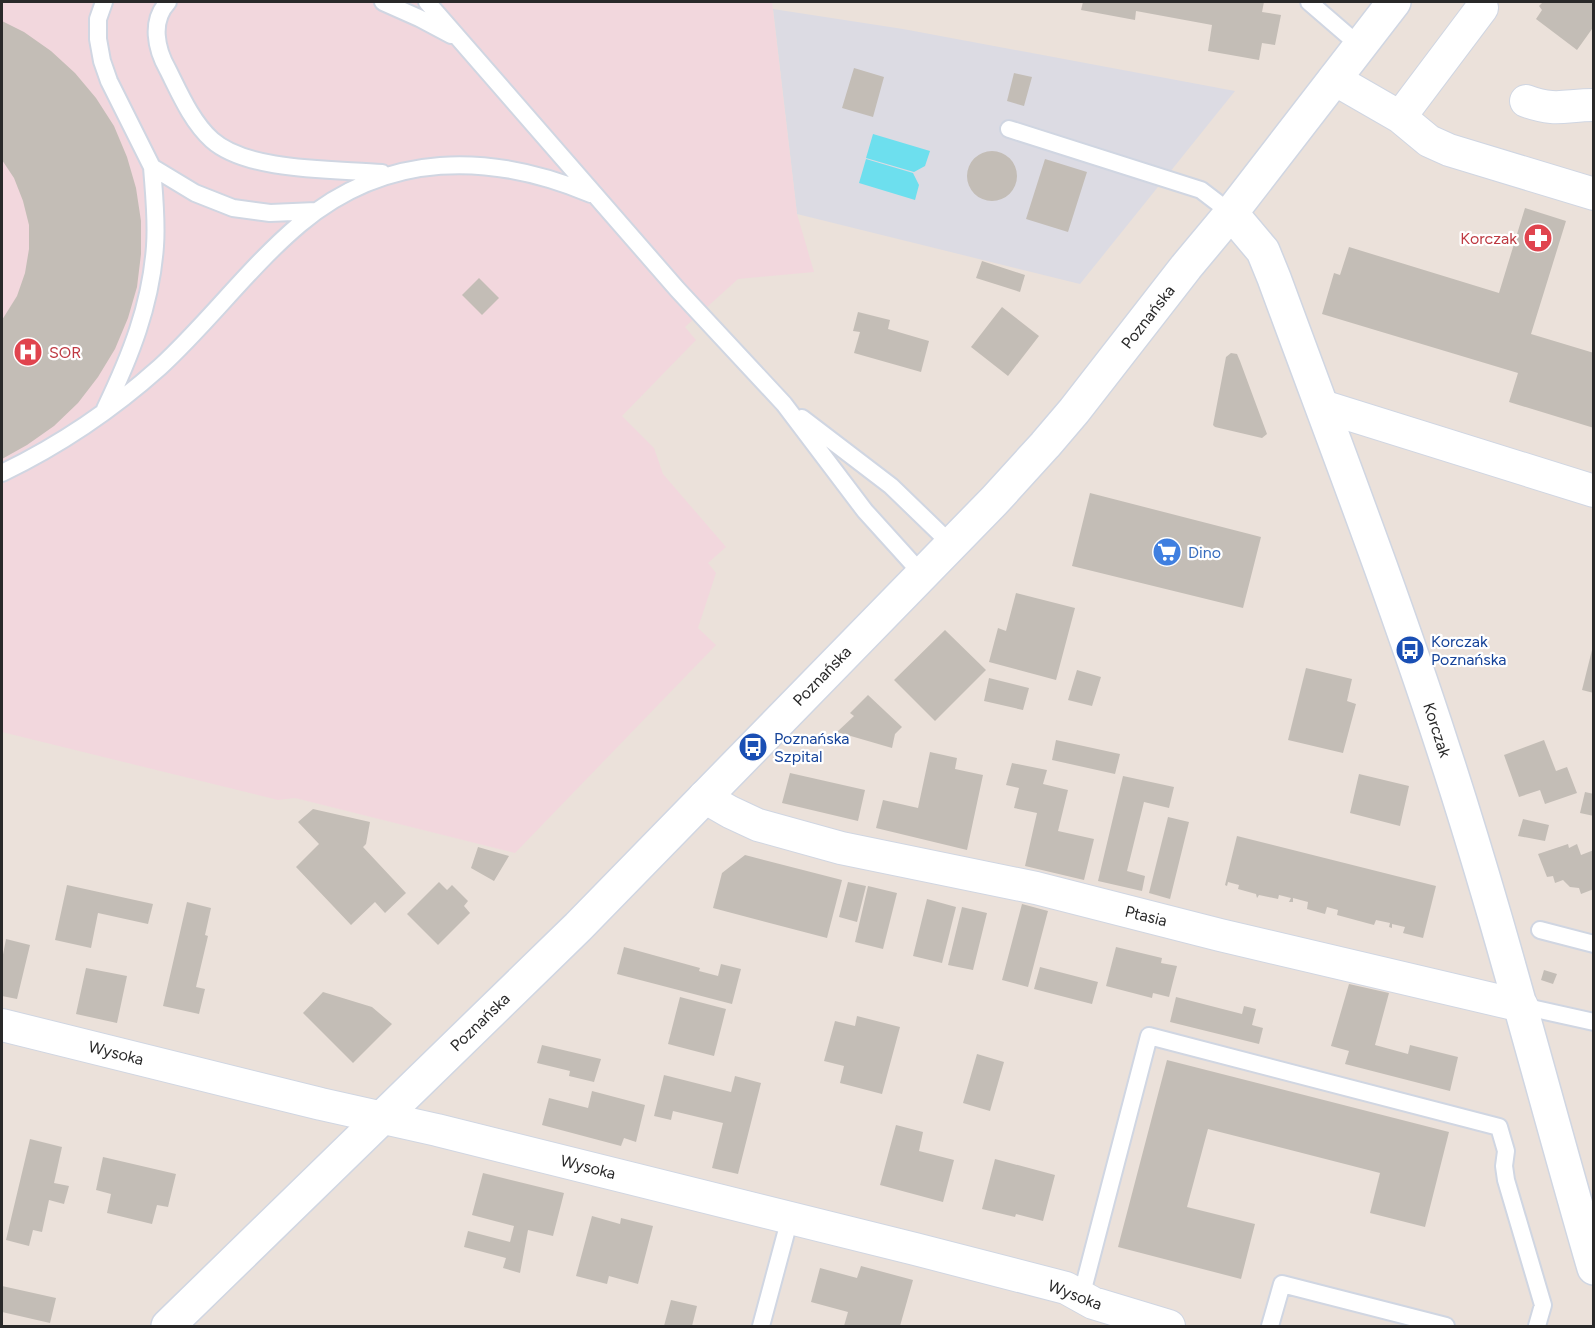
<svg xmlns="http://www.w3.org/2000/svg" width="1595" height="1328" viewBox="0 0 1595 1328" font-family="Figtree,sans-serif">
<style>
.industrial{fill:#dcdbe3}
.medical{fill:#f2d7dd}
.water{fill:#6ddfee}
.building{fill:#c3bdb6}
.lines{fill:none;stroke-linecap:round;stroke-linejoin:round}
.service-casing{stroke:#d0d6e2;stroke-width:20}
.minor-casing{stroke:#d0d6e2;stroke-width:34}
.tertiary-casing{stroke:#d0d6e2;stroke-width:36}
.service{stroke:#fff;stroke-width:16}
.minor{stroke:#fff;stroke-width:32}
.tertiary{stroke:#fff;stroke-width:33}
.labels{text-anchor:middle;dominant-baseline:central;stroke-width:4.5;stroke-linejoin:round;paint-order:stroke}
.health-label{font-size:16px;fill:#be3a42;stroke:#fff;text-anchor:end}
.street-label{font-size:16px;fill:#292929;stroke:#fff}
.shop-label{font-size:16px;fill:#366cbe;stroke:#fff;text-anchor:start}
.transit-label{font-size:16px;fill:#164399;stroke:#fff;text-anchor:start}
</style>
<rect width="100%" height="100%" fill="#ebe1da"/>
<!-- industrial -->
<path class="industrial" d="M773,9L903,29L1235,91L1080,284L797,214Z"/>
<!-- medical -->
<path class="medical" d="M2,2H772L797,214L814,272L738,279L685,327L696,340L622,416L654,448L663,474L726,547L708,563L716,573L698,628L716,645L515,853L295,798L278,800L2,732Z"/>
<!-- water -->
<path class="water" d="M873,134L930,151L925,166L914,172L866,158Z
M866,159L913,173L919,185L915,200L859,183Z"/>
<!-- building -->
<path class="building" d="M1083,2H1264L1262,12L1281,15L1275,45L1262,43L1259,60L1208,51L1212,25L1136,11L1135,20L1081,10Z
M1543,2H1594V30L1592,29L1577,50L1536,19L1542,10L1539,6Z
M2,21L24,32L51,51L75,73L96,98L114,126L127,157L136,188L141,221V254L137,287L128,318L115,349L98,377L78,403L54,426L27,445L2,459V320L17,296L25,273L29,249V225L23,201L14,178L2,160Z
M854,68L884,77L873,117L842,108Z
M1014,73L1032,77L1024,106L1007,101Z
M967 176a25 25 0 1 1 50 0a25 25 0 1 1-50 0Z
M1045,159L1087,172L1068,232L1026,219Z
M1525,208L1566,221L1531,334L1594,353V428L1509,402L1518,373L1322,314L1334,273L1340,275L1349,247L1499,293Z
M982,261L1025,275L1020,292L976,278Z
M479,278L499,298L482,315L462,295Z
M1002,307L1039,336L1008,376L971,347Z
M858,312L890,320L888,329L929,341L921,372L854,353L860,332L853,331Z
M1231,353L1237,354L1240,361L1267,434L1262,438L1215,427L1213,425L1226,357Z
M1090,493L1261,537L1243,608L1072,566Z
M1016,593L1075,608L1056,680L989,662L998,628L1006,631Z
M945,630L986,670L935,721L894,680Z
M1593,646H1594V693L1582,690Z
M1306,668L1352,679L1347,701L1356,704L1343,753L1288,740Z
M1077,670L1101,677L1092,706L1068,700Z
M989,678L1029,688L1023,710L984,701Z
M868,695L902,727L895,734L892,748L837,732L854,716L850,713Z
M1056,740L1120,754L1115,774L1052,760Z
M1544,740L1556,771L1567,767L1577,793L1545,804L1540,790L1519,797L1504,755Z
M930,752L957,758L955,769L983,775L967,850L876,828L883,800L918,808Z
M1012,763L1047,770L1043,784L1068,790L1058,831L1094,839L1084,880L1025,866L1037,813L1014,808L1019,788L1006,785Z
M790,773L865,790L858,821L782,803Z
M1359,774L1409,786L1400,826L1350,813Z
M1123,776L1174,787L1169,808L1144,802L1127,871L1145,876L1142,891L1098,881Z
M1585,792L1594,794V816L1580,813Z
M313,809L370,822L366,844L363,847L406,893L385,913L375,902L351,925L296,867L319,844L298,822Z
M1168,817L1189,822L1170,899L1149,893Z
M1523,819L1549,825L1545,841L1518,836Z
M1237,836L1436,886L1423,938L1403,933L1405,927L1392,924V928L1389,927L1390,923L1376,920L1374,925L1337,915L1338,910L1327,907L1325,914L1307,909L1308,902L1293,898V902H1289L1291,898L1279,895L1278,899L1259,895L1257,898L1256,894L1238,889L1239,885L1228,882L1227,886L1225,885Z
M1568,844L1569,848L1577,844L1581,855L1594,850V889L1581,894L1579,888L1570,887L1563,880L1555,883L1553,876L1547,877L1538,854Z
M478,847L509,856L494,881L471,868Z
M745,855L842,880L827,938L713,908L722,873Z
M439,882L447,890L452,885L468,901L464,906L470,913L438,945L407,914Z
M848,882L866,886L857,922L839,917Z
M67,885L153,904L148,924L98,913L91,948L55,940Z
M868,886L897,893L883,949L855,942Z
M927,899L956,907L942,963L913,956Z
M187,902L211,908L205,935L208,936L196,987L205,989L199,1014L163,1006Z
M1022,904L1048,911L1028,987L1002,980Z
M962,907L987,913L973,970L948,965Z
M6,939L30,945L17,999L2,996V960Z
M624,947L700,968L699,971L718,976L721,964L741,969L732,1004L617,974Z
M1116,947L1162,958L1161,963L1177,966L1169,997L1153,993L1152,998L1106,986Z
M1040,967L1098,982L1092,1004L1034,989Z
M86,968L127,976L117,1023L76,1014Z
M1544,970L1557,974L1553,984L1541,980Z
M1349,984L1389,993L1375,1045L1408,1054L1410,1045L1458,1057L1450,1091L1345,1064L1349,1051L1331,1046Z
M323,992L372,1007L392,1024L353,1063L303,1013Z
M680,997L726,1009L714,1056L668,1044Z
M1176,997L1242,1014L1244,1006L1256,1009L1252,1025L1263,1028L1259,1044L1170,1022Z
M857,1016L900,1027L882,1094L840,1083L844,1066L824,1061L835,1021L855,1026Z
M542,1045L601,1059L594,1082L569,1076L570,1071L537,1063Z
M977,1054L1004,1062L990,1111L963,1103Z
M1167,1060L1449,1132L1425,1227L1370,1213L1380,1173L1208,1129L1187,1207L1255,1224L1241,1279L1118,1247Z
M664,1075L731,1092L735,1076L761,1083L738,1174L712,1168L723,1123L673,1111L671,1120L654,1116Z
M592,1091L645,1105L636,1142L624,1138L621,1146L542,1125L549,1098L588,1108Z
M896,1125L923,1132L919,1151L954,1160L943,1202L880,1185Z
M30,1139L62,1147L54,1183L69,1186L64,1204L49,1200L42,1232L33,1230L29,1246L6,1240Z
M103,1157L176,1174L168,1207L157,1205L152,1224L107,1213L111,1194L96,1190Z
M995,1159L1055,1175L1043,1221L1016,1214L1015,1217L982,1209Z
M483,1173L564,1193L553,1236L528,1230L520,1273L503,1268L506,1258L464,1247L468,1231L510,1242L514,1226L472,1215Z
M592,1216L620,1224L621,1218L653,1226L638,1284L609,1276L607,1284L576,1276Z
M861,1266L913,1280L900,1326H844L848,1312L811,1302L820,1268L857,1278Z
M2,1286L56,1298L50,1323L2,1312Z
M671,1300L697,1306L692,1326H664Z"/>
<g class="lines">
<!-- service casing -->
<g class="service-casing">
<path id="service" d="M104,2L98,19V39L102,61L109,81L152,167L195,193L233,208L270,213L316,211
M168,2C150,21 156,49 168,70C180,94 192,122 212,140C248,172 335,169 382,173
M383,2L419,18L451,35
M427,2L677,289L784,404L865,511L922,574
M1309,2L1360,46
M1009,129L1201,190L1231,213
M105,409C130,357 151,305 155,246C157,220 154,194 152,167
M802,418L891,486L951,544
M2,473C58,446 113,409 160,367C209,322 249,267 300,224C387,151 490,152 591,194
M1540,930L1594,944
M1522,1006L1594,1022
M1081,1297L1149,1036L1499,1127L1506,1151L1504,1166L1506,1180L1543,1305L1537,1326
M761,1326L790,1218
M1270,1326L1282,1284L1446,1326"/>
</g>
<!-- minor casing -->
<g class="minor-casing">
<path id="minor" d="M1334,79L1400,117L1482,8
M1526,101C1556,112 1565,105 1594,105
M1400,117L1429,141L1449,150L1594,194
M1322,406L1594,491
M704,797L730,812L758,825L841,848L1036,888L1220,935L1522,1006
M2,1025L321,1104L437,1130L915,1249L1066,1288L1093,1303L1169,1326"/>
</g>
<!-- tertiary casing -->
<g class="tertiary-casing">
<path id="tertiary" d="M1231,213L1263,251L1274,278C1331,433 1391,588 1442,745C1499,918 1543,1093 1594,1268
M168,1326L578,927L994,501L1045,445L1074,411L1186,267L1231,213L1394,2"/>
</g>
<!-- service -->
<use href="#service" class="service"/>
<!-- minor -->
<use href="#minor" class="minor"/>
<!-- tertiary -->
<use href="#tertiary" class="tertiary"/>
</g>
<!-- icons -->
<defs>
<g id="pharmacy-disc" transform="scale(1.5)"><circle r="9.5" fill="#e0444e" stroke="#fff"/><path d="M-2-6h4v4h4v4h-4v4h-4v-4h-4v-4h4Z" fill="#fff"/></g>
<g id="hospital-disc" transform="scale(1.5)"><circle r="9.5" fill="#e0444e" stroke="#fff"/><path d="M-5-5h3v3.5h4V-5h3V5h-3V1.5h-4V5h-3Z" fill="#fff"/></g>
<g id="supermarket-disc" transform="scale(1.5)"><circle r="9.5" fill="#3f7fe0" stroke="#fff"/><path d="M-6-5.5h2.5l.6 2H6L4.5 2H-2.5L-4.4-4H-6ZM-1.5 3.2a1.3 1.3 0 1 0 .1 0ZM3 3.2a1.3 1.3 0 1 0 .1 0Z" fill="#fff"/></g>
<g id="bus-disc" transform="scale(1.5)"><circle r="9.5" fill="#1a4fb4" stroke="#fff"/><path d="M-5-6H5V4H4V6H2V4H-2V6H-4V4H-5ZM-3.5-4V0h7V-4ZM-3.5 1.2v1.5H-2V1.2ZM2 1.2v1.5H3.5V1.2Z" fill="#fff"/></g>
</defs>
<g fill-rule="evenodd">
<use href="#pharmacy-disc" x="1538" y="238"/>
<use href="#hospital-disc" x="28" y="352"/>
<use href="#supermarket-disc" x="1167" y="552"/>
<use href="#bus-disc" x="1410" y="650"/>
<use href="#bus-disc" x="753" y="747"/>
</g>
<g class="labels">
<!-- health labels -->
<g class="health-label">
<text x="1517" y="238">Korczak</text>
<text x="49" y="352" text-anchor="start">SOR</text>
</g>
<!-- street labels -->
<g class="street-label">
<text transform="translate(1148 317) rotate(-52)">Poznańska</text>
<text transform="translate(822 676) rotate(-46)">Poznańska</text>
<text transform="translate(1437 730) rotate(72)">Korczak</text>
<text transform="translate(1146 916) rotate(14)">Ptasia</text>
<text transform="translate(480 1022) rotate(-44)">Poznańska</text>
<text transform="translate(116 1053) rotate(14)">Wysoka</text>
<text transform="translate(588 1167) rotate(14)">Wysoka</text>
<text transform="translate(1075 1295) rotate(21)">Wysoka</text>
</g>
<!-- shop labels -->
<g class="shop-label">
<text x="1188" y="552">Dino</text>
</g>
<!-- transit labels -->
<g class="transit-label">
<text x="1431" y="641">Korczak<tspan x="1431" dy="18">Poznańska</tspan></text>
<text x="774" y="738">Poznańska<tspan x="774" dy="18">Szpital</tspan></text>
</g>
</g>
<!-- border -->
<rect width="1595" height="1328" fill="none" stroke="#292929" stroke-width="6"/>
</svg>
